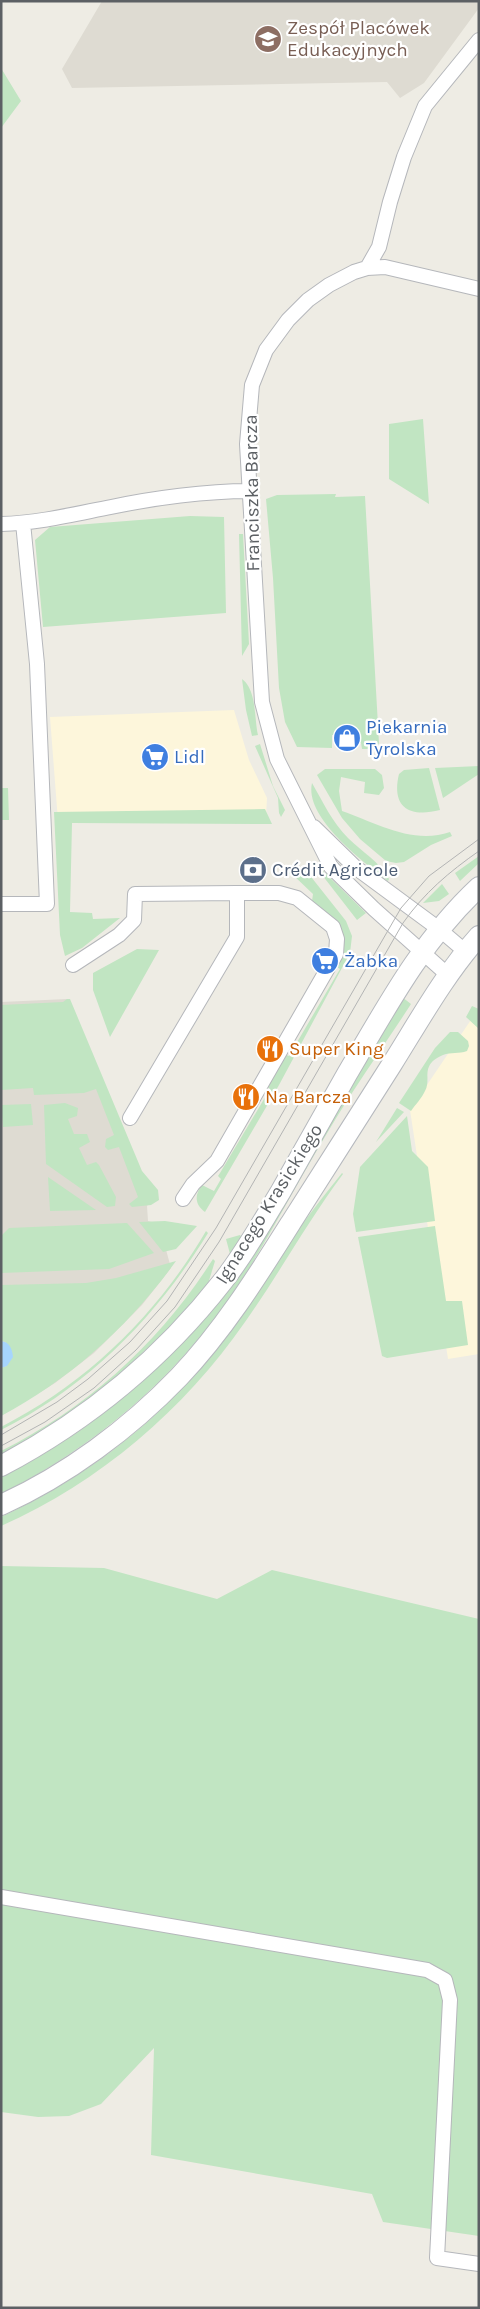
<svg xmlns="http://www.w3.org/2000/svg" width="480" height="2309" viewBox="0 0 480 2309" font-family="Karla,sans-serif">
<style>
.commercial{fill:#fdf6db}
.education{fill:#dedbd2}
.green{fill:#c1e5c2}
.water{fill:#a6d5fd}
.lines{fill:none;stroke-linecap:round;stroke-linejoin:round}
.street-casing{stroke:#b5b7bb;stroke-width:16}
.secondary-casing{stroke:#b6b9be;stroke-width:22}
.street{stroke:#fff;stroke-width:14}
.secondary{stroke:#fff;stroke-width:20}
.tram{stroke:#b3b4b4;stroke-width:1}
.labels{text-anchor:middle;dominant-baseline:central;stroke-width:4.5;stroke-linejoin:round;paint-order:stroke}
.education-label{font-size:19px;fill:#785e54;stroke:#fff;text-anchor:start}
.street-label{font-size:19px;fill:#5c6064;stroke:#fff}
.shop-label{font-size:19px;fill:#366cbe;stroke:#fff;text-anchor:start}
.service-label{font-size:19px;fill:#4e5e75;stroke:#fff;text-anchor:start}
.food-label{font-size:19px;fill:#c56008;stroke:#fff;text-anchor:start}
</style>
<rect width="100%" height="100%" fill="#eeece4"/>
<!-- commercial -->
<path class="commercial" d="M234,710L249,760L267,798L266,816L58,821L50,717Z
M479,1008V1354L448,1359L410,1110Z"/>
<!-- education -->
<path class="education" d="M102,1H479V8L424,83L400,98L387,82L72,88L62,69Z
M67,999L150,1201L147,1206L148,1221L159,1224L171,1268L142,1305L94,1353L55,1383L1,1416V1002Z"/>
<!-- green -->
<path class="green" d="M1,68L21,101L1,128Z
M423,419L429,504L389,479V424Z
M336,494L335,497L365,496L379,743L375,749H362L361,743H357V733H337L336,735H332V748L297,747L285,722L279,688L273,578L266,499L277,495Z
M190,516L224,517L226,613L43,627L35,540L50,527Z
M239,534H243L249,644L242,656Z
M242,679C257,690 254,718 258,735L252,736L246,710Z
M260,744L273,786L285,810L281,817L279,813L278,798L255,746Z
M479,766V774L443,798L435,768Z
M429,768L440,810C409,818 391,807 399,774L404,770Z
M325,769H375L382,775L384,788L379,795L364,793L365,782L341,777L339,791L342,811C376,823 413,845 450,832L452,836L431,845L404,862L396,863L386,861L360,839L342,818L317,775Z
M312,783C323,802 332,822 348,838C362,852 379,861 389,879L388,881C363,862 304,817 312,783Z
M1,788H8L9,820H1Z
M265,809L272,824L72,823L70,912L92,913L93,919L120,918L82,948L65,956L60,935L54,812Z
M479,856V863L460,881L455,873Z
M312,862L317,865L366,913L357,920Z
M294,863L297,868L308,873L346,921L352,936L350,953L279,1085L205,1212C195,1205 194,1195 202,1185L214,1191L221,1179L218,1176L220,1173L270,1089L265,1085L284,1054L289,1056L340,969L335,966V922L312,901L313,894L292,874H288Z
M442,884L449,894L439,901L423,903Z
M137,949L159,950L110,1037L93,990V973Z
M402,997L411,1004C384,1046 355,1086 329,1130C296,1184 268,1241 233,1293C174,1380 94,1447 1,1494V1477C83,1437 153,1378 213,1309Z
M67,999H70L142,1171L158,1190L159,1200L151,1205L132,1207L129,1204L138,1197L119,1147L108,1150L105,1147L106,1139L114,1135L96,1089L84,1093L34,1095L33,1088L1,1090V1005L63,1002Z
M472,1006L479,1009V1029L466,1017Z
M450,1032H458L468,1041L469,1046L467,1051C459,1054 451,1052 443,1055C419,1065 432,1079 425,1091C422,1098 415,1105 411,1111L399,1103L435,1048Z
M65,1103L78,1108L77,1116L68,1119L74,1134H87L90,1142L79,1148L87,1165L96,1162L99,1165L116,1197L115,1206L107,1207L46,1164L44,1105Z
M31,1104L33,1125L3,1127L1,1105Z
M397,1108L404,1112L376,1142Z
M407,1116L412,1151L428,1167L435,1221L356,1232L353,1214L360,1167Z
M342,1173L343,1174C308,1221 279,1274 245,1322C184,1410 100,1482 1,1526V1517C68,1486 132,1442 182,1388C202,1366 218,1339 235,1315C270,1267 305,1219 342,1173Z
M48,1177L96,1210L50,1211Z
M165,1221L197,1226L176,1249L163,1252L139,1222Z
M127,1223L154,1253L109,1269L1,1273V1236L9,1228Z
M435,1226L446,1301H462L468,1345L387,1358L382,1356L358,1237Z
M206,1231L208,1233C157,1316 89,1386 1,1430V1427C87,1383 157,1315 206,1231Z
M240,1235L242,1237L232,1254H230L226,1239Z
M213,1259L215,1261L208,1284L180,1317L112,1382L77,1410L1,1456V1451C89,1407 160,1342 213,1259Z
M176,1261C130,1325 71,1379 1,1416V1368L7,1366L6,1342L1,1341V1285L86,1283L116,1278Z
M1,1566L104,1568L217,1599L272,1570L479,1619V2236L383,2222L372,2194L151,2155L154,2048L101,2104L69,2116L38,2117L1,2112Z"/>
<!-- water -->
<path class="water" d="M1,1341C10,1342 12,1349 13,1357L7,1366L1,1368Z"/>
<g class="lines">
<!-- street casing -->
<g class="street-casing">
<path id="street" d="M367,268L379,247L390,202L404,157L425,106L479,40
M1,524C39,523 75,514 111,507C153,498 207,491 249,491
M314,827L355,867L439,929L466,952
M1,904H47L37,664L23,523
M73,965L119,935L134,920L135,894L237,893
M449,976L374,909L331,867L277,759L262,702L247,444L252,385L266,350L288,320L308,300L329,285L354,272L367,268L385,267L479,289
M130,1118L237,937V893H279L297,898L333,927L337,939L336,954L217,1161L193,1184L183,1199
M1,1897L427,1970L445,1980L450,2000L437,2258L479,2264"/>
</g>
<!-- secondary casing -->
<g class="secondary-casing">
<path id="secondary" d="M1,1466C88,1420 162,1359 223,1281C245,1253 263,1221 281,1191C303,1152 325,1113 347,1074C386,1008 422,940 479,887
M1,1505C67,1475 129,1429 179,1377C223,1331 258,1275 292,1221C325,1169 359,1116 392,1064C419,1021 445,974 479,936"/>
</g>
<!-- street -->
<use href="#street" class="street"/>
<!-- secondary -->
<use href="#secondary" class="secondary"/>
<!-- tram -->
<path class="tram" d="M1,1435L57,1402L88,1379L130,1342L167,1301L216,1228L401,908L429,876L479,839
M1,1446L45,1422L94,1388L136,1350L175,1307L219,1242L403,923C424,893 449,872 479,851"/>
</g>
<!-- icons -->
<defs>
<g id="school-disc" transform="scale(1.4375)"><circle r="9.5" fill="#8d6e63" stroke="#fff"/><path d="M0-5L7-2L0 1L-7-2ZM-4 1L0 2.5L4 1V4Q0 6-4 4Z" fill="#fff"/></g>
<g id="shop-disc" transform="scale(1.4375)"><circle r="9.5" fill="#3f7fe0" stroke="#fff"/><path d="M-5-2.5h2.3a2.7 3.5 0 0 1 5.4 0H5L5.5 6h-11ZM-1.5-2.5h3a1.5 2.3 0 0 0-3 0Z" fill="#fff"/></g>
<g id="supermarket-disc" transform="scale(1.4375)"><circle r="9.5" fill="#3f7fe0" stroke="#fff"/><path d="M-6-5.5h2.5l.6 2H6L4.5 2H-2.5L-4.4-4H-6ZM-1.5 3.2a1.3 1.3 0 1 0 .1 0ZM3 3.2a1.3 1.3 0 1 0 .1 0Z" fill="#fff"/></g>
<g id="bank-disc" transform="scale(1.4375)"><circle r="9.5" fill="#5c6f8a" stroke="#fff"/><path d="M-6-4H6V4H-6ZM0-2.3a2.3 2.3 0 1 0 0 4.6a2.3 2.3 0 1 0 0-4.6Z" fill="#fff"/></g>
<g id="restaurant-disc" transform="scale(1.4375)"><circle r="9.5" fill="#e8710a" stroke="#fff"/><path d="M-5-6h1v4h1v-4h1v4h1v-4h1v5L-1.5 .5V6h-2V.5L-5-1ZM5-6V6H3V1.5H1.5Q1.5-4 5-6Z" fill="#fff"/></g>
</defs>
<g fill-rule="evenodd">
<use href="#school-disc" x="268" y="39"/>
<use href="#shop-disc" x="347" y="738"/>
<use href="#supermarket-disc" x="155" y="757"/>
<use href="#bank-disc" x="253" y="870"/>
<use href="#supermarket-disc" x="325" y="961"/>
<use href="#restaurant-disc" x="270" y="1049"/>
<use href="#restaurant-disc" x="246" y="1097"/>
</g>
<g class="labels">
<!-- education labels -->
<g class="education-label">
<text x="287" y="28">Zespół Placówek<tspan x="287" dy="22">Edukacyjnych</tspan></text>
</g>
<!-- street labels -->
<g class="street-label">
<text transform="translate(252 493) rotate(-91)">Franciszka Barcza</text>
<text transform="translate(269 1204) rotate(-58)">Ignacego Krasickiego</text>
</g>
<!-- shop labels -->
<g class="shop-label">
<text x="366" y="727">Piekarnia<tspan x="366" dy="22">Tyrolska</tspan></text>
<text x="174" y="757">Lidl</text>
<text x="344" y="961">Żabka</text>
</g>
<!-- service labels -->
<g class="service-label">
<text x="272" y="870">Crédit Agricole</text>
</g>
<!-- food labels -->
<g class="food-label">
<text x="289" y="1049">Super King</text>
<text x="265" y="1097">Na Barcza</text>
</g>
</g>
<!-- border -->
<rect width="480" height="2309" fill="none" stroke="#5c6064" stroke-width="5"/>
</svg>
